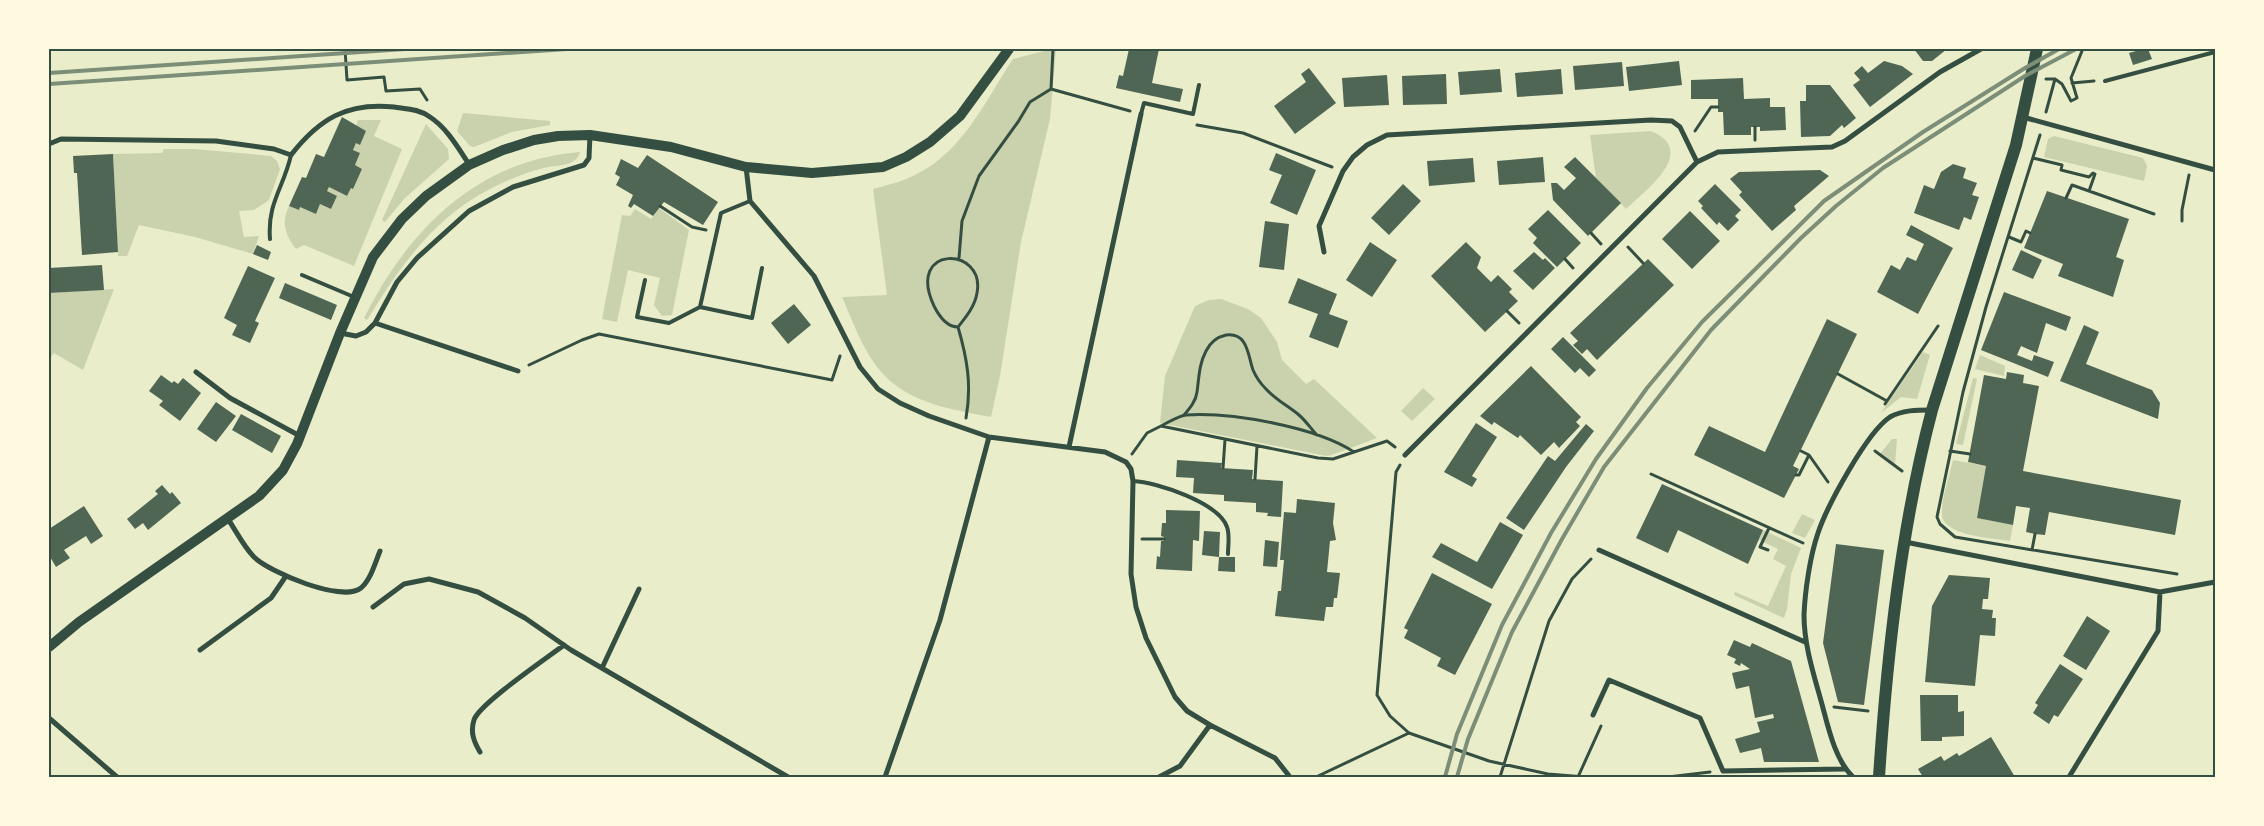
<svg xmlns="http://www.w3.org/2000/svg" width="2264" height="826" viewBox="0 0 2264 826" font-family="'Roboto Condensed',sans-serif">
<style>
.green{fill:#cad2ad}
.building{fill:#4f6655}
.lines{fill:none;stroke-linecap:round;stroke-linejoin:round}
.path{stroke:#344e41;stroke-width:3}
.service{stroke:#344e41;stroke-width:4}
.minor{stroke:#344e41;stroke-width:5}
.secondary{stroke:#344e41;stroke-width:10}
.primary{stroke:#344e41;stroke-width:12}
.rail{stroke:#7c8e77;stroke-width:4}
.neatline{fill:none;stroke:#344e41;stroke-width:2}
</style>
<rect width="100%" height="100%" fill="#e9edc9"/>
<!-- green -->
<path class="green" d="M1052,49H1056L1050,119L1021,242L1000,376L991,417C955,410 911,404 884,375C864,354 854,324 842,297L887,295L873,189C888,185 904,181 917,174C963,151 986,100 1013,59Z
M463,113L550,121V125L512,132L474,147L470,146L457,131Z
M358,120H381L374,136L402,149L354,266L304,245L296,249C285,235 281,222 289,206L299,210L300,207L316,214L320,204L331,209L337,196L327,191L329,187L347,196L351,188H353L362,169L355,165L360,153L353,150L356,143L360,144L366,131L356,126Z
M426,124L448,149L449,159L404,199L385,222L382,220Z
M1651,131C1699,151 1646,190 1626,209L1596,178L1590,135Z
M2054,136L2143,158L2147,166L2144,181L2044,157L2048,139Z
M164,149H195L271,156L277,161L280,169L269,200L254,210L239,211L244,237L259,236L253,254L195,237L139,225L127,256H118L113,154L162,153Z
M580,152C579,157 575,161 570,163C562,166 552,166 544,168C525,173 507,180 490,189C435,217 400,266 369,317L367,320L364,318C408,230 477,160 580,152Z
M659,208L689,230L672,315L662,316L654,305L660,278L628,270L617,322L602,319L622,215L630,216L635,209L651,219Z
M114,289L83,370L54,353L49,359V293Z
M1221,299L1248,309L1261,318L1277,342L1282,360L1306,384L1314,379L1377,438L1332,455L1326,456L1160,423L1165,376L1195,306L1209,300Z
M1923,352L1930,355L1917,399L1901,397L1881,413Z
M1980,355L2005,366L2004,376L1975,369Z
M1973,378L1977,379L1963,445L1956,444Z
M1423,388L1435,399L1412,421L1401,411Z
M1892,439H1897L1895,465L1880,454Z
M1953,460L1986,466L1977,518L2013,525L2010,541C1993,538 1942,536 1942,514C1941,500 1950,474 1953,460Z
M1802,514L1815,520L1805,538L1792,533Z
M1763,530L1801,548L1791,574L1787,609L1784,618L1734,595L1735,592L1768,606L1786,566L1773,559L1778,549L1759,540Z"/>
<!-- building -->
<path class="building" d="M1129,49H1159L1152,83L1183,89L1180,102L1116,88L1119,75L1123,76Z
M1914,49H1947L1932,61H1923Z
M2143,49H2148L2152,59L2133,65L2129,53Z
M1679,61L1682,85L1629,91L1626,67Z
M1884,61L1902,66L1913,74L1870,107L1853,85L1860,80L1854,73L1862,66L1868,73Z
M1622,62L1624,86L1575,90L1573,66Z
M1309,68L1336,103L1295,134L1274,106L1306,82L1301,74Z
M1500,69L1502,92L1460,95L1458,72Z
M1561,69L1563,94L1517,97L1515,73Z
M1446,74L1447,104L1403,105L1402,76Z
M1387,75L1389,105L1344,107L1342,78Z
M1743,78L1744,99L1770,98V107H1785L1786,130L1760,131V127H1751V135H1724L1723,112H1718V99H1691V80Z
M1806,85H1830L1856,118L1844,128L1842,125L1830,136L1801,137L1800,101H1806Z
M342,117L366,131L360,145L356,143L353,150L360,153L355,165L362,169L353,189L351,188L347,196L329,187L327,191L337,196L331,209L320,204L316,214L300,207L299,210L289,206L302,177L306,178L316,154L324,157Z
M1276,153L1316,170L1297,215L1270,203L1282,175L1269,170Z
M113,154L118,252L82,255L77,173H74L73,156Z
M647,155L718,202L703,225L664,202L653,216L634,204L631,208L628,206L633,195L616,185L620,177L615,174L621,159L638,168Z
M1543,157L1545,182L1499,185L1497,161Z
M1575,157L1621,203L1588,236L1553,200L1551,183H1557L1564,190L1576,178L1564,167Z
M1473,158L1475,182L1429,186L1427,161Z
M1953,164L1966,168L1963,178L1977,183L1972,195L1979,197L1971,220L1964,217L1959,230L1914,213L1924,185L1934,189L1941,172Z
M1820,170L1829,176L1794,206L1796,210L1772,231L1739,195L1742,192L1730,179L1739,172Z
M1403,184L1421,201L1389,235L1371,218Z
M1715,184L1741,210L1735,216L1739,220L1728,231L1719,222L1717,225L1701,208L1703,206L1698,201Z
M2047,191L2129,219L2116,257L2124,260L2113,297L2058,276L2063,264L2024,248Z
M1548,210L1581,243L1557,267L1533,243L1537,238L1528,229Z
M1690,211L1720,241L1692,269L1662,239Z
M1265,221L1289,224L1284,270L1259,267Z
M1911,225L1953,248L1918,314L1877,292L1891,265L1900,270L1907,257L1916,261L1924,244L1906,235Z
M1370,242L1397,260L1372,297L1346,280Z
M1466,242L1481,257L1477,268L1491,282L1498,275L1512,289L1509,292L1518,301L1485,332L1431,276Z
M257,245L271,252L268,260L253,254Z
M2021,250L2042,260L2033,279L2012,270Z
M1534,252L1543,260L1545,258L1555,268L1533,290L1513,271Z
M1648,259L1674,285L1597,360L1587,349L1582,354L1573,345L1578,341L1570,333Z
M102,265L104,290L49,293V268Z
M248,266L275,278L255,321L259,323L250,343L232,335L237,325L224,318Z
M1298,278L1337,294L1329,314L1348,321L1338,348L1309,337L1318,314L1288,303Z
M285,283L337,305L331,320L279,298Z
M2004,292L2071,317L2066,331L2046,323L2037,353L2021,346L2017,355L2032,361L2034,355L2054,362L2048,377L1981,350Z
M794,304L811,325L788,344L771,323Z
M1827,319L1857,334L1793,466L1799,469L1784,498L1694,455L1709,426L1765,452Z
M2084,325L2099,332L2086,364L2152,390L2160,403L2158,419L2060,381Z
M1563,337L1596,370L1589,377L1580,368L1575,373L1551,349Z
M1531,366L1581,417L1576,422L1580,426L1559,448L1554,442L1541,455L1520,435L1518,438L1494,422L1492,425L1480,416Z
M2007,372L2024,375L2023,383L2039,386L2023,471L2181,500L2175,535L2049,512L2045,535L2035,534L2026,532L2030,508L2016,506L2013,525L1977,518L1986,466L1968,462L1984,375L2006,379Z
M161,375L172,383L174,381L178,384L183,378L201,393L180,421L159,405L163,401L149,391Z
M216,402L236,416L216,442L197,429Z
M241,414L281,436L272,453L232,430Z
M1476,423L1497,437L1472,476L1477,479L1472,487L1444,472Z
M1586,424L1594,431L1566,467L1524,530L1506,518L1548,456L1555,461Z
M1177,460L1222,463L1221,468L1253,470L1252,479L1283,481L1281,517L1267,516L1268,513L1256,512V503L1224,501V495L1193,493L1194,478L1176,477Z
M1662,484L1763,530L1748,564L1678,530L1668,553L1636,538Z
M162,485L170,494L172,492L181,503L148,530L143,523L135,529L127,519L158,494L155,491Z
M1297,499L1335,503L1333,523L1336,540L1330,541L1327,572L1340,573L1337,598H1334L1333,607H1326L1324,621L1275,616L1278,591H1281L1284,560H1280L1284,512L1296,513Z
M84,506L103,536L91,544L86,536L64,550L70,558L56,567L49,555V529Z
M1166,510L1200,511L1199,541L1193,540L1192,571L1156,569L1157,556L1160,557L1161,541H1164V537L1161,536L1162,523H1166Z
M1500,522L1523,535L1492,589L1432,557L1441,543L1477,562Z
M1204,531L1220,532L1219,557L1202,555Z
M1265,540L1279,542L1277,567L1263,566Z
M1836,544L1884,550L1864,705L1838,702L1823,643Z
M1219,557H1235V572L1218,571Z
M1432,573L1492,604L1455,675L1437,666L1441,658L1404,638L1408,630L1404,628Z
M1949,575L1990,578L1988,599H1983L1982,609L1993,610L1992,618H1996L1995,636L1980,635L1975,686L1925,682L1932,606Z
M2087,616L2110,631L2086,670L2063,656Z
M1734,640L1750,647L1752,643L1791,661L1819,762H1764L1761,748L1740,753L1735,739L1760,732L1757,722L1774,718L1773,714L1755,718L1749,686L1736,689L1732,673L1750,669L1741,663L1740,666L1734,663L1736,659L1727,655Z
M2060,664L2083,679L2058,717L2054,715L2049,724L2033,713L2038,705L2035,703Z
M1920,695H1958V712L1964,711V736L1942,737V741H1921Z
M1991,737L2015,777H1923L1918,769L1941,756L1944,761L1957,753L1959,756Z"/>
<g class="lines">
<!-- path -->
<path class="path" d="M345,49L347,80L384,77L386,91L420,89L427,100
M1053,49L1051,89L1130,111
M2046,79H2055L2062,84L2071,101L2077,98L2071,78L2082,51
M2072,83L2094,81
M2046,112L2055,79
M1197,125L1243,133L1332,167
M1755,127V140
M1695,131L1711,107H1718
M2040,135L1986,307L1963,392L1937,517L1940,524L1955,537L2177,574
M2033,158L2062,165L2061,170L2089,177L2093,173L2095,174L2089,191
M2066,198L2072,185L2154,214
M660,206L692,227L706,230
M2182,221V210L2189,175
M1591,233L1601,244
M2009,237L2021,242L2026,231L2030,233
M1628,247L1643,263
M959,258L962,221L979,176L1018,122L1030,102L1051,89
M1565,259L1573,268
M1507,311L1519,323
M958,327C966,317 975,306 977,293C986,246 905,244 934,306C939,316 946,327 958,327C967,358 972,385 966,418
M529,365L582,340L599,334L832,380L840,356
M1838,374L1887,401
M1885,404L1938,326
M1184,415C1190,408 1196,401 1197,392C1199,378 1199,364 1206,351C1210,343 1217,337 1226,335C1248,332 1248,356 1253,370C1256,377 1261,384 1266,389C1275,399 1288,406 1299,415C1306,421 1311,429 1317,435
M1161,426C1169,422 1178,416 1186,415C1232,412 1316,427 1354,452
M1801,451L1809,455L1828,482
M1875,451L1902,471
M1950,451L1970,454
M1132,454L1147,433L1161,426L1318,458L1333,459L1387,441L1395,447
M1400,465L1396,472L1377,695L1390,716L1409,733L1489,761L1548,774L1585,777
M1223,468L1225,440
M1651,474L1803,543
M1796,475H1799L1809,455
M1255,479L1257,446
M1142,539H1164
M1768,550L1760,547L1769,528
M2032,550L2035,534
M1834,707L1868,711
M1316,777L1409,733
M1500,777L1549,621L1572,579L1591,559
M1578,777L1601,726
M1668,777L1710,772"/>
<!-- service -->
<path class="service" d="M2105,81L2215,52
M1141,114L1144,103L1193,114L1199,85
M750,201L721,213L700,307L752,318L762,268
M270,239C267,203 284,187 291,155
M302,275L354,297
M645,280L637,317L669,323L700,307
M1133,481C1157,482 1219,503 1227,527C1230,535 1228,545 1228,554"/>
<!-- minor -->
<path class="minor" d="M2023,117L2215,170
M49,144L61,139L216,141L274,149L291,155C319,119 347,102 394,107C407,109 419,109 430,117C447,128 458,148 469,164
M746,167L750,201L814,276L860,367L878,389L900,403L929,416L989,437L1105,452L1126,462L1131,469L1133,481L1131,574L1136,607L1146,638L1175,697L1187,711L1210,725L1275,758L1290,777
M1324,252L1319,226L1343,171L1353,157L1367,145L1387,135L1651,120L1672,121L1680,127L1697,162
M375,323L518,371
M340,333L356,336L366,332L375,323L397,282L417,258L469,211L513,187L584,165L589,158L590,135
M196,372L230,398L300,436
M1069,447L1141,114
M1405,455L1697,162L1718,152L1832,147L1845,141L1940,72L1981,49
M228,519C236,531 244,547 254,557C269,572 342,603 361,588C371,579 375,563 380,551
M1905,542L2160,592L2215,582
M1599,550L1805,642
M373,607L404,584L429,579L478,592L525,618L571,650L788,777
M200,650L271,598L286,576
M602,668L639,589
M1593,715L1609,680L1700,718L1723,771L1844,769
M49,718L117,777
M480,752C474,742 470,732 474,720C479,704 547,658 564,645
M885,777L940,620L989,437
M1159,777L1180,766L1210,725
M1853,777C1836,761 1829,731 1823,708C1815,678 1804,647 1804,615C1805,591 1810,556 1818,533C1827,506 1867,432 1890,417C1902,410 1917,410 1931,410
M2069,777L2158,631L2160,592"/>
<!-- secondary -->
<path class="secondary" d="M49,647L79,622L259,496L283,470L297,444L340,333L373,257L402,219L426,196L469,165L503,150L534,140L558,136L590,135L671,147L746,167L812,173L883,167L906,157L930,142L960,116L1009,49"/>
<!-- primary -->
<path class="primary" d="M1879,777C1887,655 1901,528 1932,410L2016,145L2037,49"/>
<!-- rail -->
<path class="rail" d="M49,73L405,49
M49,84L567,49
M1445,777L1457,734L1502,625L1551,533L1596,459L1647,388L1702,322L1824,201L1923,132L2025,68L2059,49
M1457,777L1468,739L1512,632L1562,539L1604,467L1711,330L1801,238L1836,206L1883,168L2025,76L2076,49"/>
</g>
<!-- border -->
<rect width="2264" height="826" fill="none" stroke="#fefae0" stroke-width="100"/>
<rect x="50" y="50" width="2164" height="726" class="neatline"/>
</svg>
